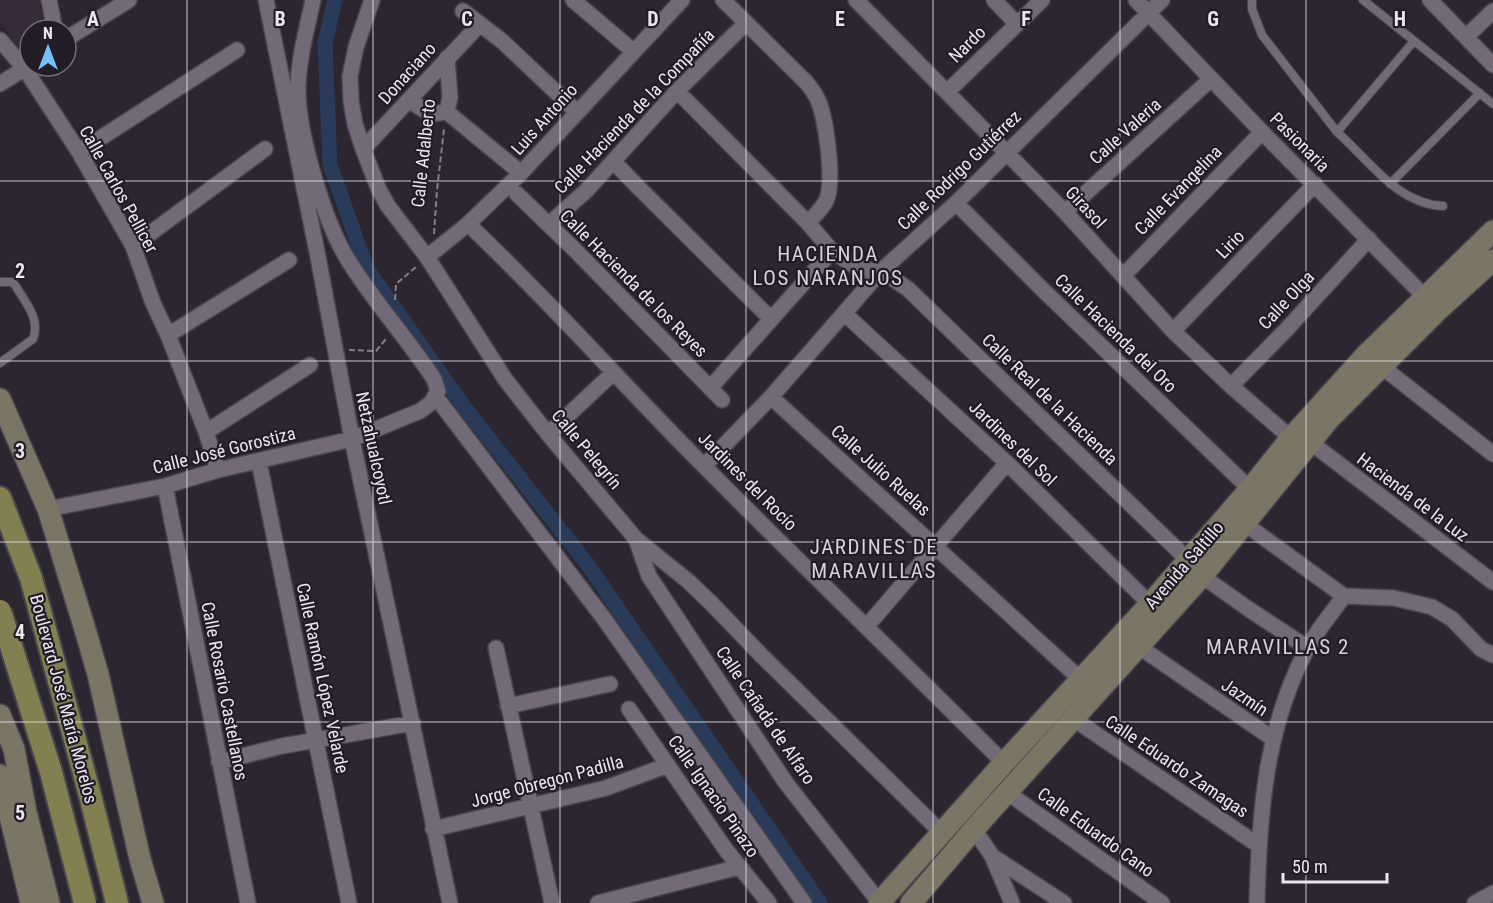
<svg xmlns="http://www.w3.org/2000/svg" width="1493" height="903" viewBox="0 0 1493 903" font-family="'Roboto Condensed',sans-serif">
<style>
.education{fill:#362b3a}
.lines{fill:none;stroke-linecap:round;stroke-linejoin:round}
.canal{stroke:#2a3b59;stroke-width:15}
.lane-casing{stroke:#48434c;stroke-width:10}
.street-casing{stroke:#48434c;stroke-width:18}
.secondary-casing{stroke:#48434c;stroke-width:24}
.primary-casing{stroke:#48434c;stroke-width:26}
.path{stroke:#837e87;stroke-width:2;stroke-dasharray:6 3;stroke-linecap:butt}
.lane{stroke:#726b77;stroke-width:8}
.street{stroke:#726b77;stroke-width:15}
.secondary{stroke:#7a7564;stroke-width:21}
.primary{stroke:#827f51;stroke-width:22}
.primary-bridge-casing{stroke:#48434c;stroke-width:26;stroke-linecap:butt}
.primary-bridge{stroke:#827f51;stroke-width:22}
.grid{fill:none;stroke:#ebe7ef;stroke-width:1.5;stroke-opacity:0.55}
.labels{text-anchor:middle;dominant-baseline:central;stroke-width:4.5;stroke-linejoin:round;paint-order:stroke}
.street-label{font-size:18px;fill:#ebe7ef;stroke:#221c27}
.quarter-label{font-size:21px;letter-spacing:1.5px;fill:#d7d0de;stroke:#221c27}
.grid-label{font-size:20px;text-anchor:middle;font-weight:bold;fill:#ebe7ef;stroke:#221c27;stroke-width:4.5;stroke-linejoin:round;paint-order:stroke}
</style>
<rect width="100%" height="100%" fill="#2c2630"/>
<!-- education -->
<path class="education" d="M0,0H39L45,30H30V43L27,40L17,45L0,22Z"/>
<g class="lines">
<!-- canal -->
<path class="canal" d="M335,0L325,43L330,165L367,269L465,408L588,565L820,903"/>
<!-- lane casing -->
<g class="lane-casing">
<path id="lane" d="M1252,0V9L1262,35L1337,132
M1363,0L1493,104
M1414,41L1337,132C1369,160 1397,204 1443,206
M1390,184L1480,93
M0,282H12L15,285C25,302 41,319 33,339L0,363"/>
</g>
<!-- street casing -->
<g class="street-casing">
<path id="street" d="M49,0L55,30
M266,0L318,257L352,439L450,903
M372,0L356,47L350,76L351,101L355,124L363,149L379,190L388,206L427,257L505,379L548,434L636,539L688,581L711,603L761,655L942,833
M573,0L633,51
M723,0L806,82C810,87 814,92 817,98C826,115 835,183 826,201C822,209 814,216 808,223
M856,0L1065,212L1173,331L1231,386L1291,438
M994,0L1016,23
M1136,0L1262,132L1432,304
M1430,0L1493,65
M463,11L502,41L577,112
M1466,37L1493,11
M66,39L129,0
M0,40L25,69L79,152L133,246L153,303L168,335L206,432L218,470
M0,84L30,65
M677,91L808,223L832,251L856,267L880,272L892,278L908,289L1188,560
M947,92L1042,0
M410,101L430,114L447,112
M447,112L521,173
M447,112L450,97L447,58
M363,149L480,24
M79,152L237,50
M614,162L638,187L771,319
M517,194L572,247L722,400
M956,203L1043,290L1250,489
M1065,212L1211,79
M468,224C550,301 624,386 703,465C802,565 904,663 1004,763
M549,224L587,190L677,91L746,23
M133,246L265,149
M427,257L468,224L521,173L682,0
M1123,276L1262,132
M845,314L1007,463L1150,604
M1173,331L1315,184
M168,335L289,260
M1381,366L1493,454
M1231,386L1286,330L1369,239
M710,388L832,251
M436,397L605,620L804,903
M771,397L1088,686
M206,432L310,365
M548,434L613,373
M1310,442L1493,582
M259,462L349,903
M704,466L771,397L880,272L956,203L1162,0
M165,486L248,903
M48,509L165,486L218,470L352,439L420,411L431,403L438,391L434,379C407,338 374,302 348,260C324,221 297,132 298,86C299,57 307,28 313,0
M1245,524L1344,596L1394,598L1432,607L1452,619L1481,649L1493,655
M636,539L649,576L786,783L880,903
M1202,576L1250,610L1308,648
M867,626L1007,463
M1138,646L1272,738
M496,648L552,903
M508,706L610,684
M629,709L726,850L769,903
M1074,719L1258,845
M219,762L282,746L413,723
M1008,793L1162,903
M433,829L606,788L668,765
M974,829L992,856L1012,903
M992,856L1064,903
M598,903L739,867
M1257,903C1259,815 1265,728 1307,649C1317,630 1332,613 1344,596
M1475,903L1493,893"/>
</g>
<!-- secondary casing -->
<g class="secondary-casing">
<path id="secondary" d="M0,399L48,509L84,626L98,674L140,859L153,903
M0,715L14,749L26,812L49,903
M0,775L31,903
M879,903L1004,763L1150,604L1250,489L1291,438L1336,388L1366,355L1493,231
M911,903L974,829L1202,576L1330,418L1437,311L1493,260"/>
</g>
<!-- primary casing -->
<g class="primary-casing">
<path id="primary" d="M0,498L31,578L90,795L117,903"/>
</g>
<!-- path -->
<path class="path" d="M434,234L437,190L444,129
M395,300L396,284L416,267
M349,350L376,351L386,339"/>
<!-- lane -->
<use href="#lane" class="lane"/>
<!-- street -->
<use href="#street" class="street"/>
<!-- secondary -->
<use href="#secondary" class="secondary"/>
<!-- primary -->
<use href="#primary" class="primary"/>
<!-- primary-bridge casing -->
<g class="primary-bridge-casing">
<path id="primary-bridge" d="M0,611L51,772L85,903"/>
</g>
<!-- primary-bridge -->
<use href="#primary-bridge" class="primary-bridge"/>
</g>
<!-- grid -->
<path class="grid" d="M187,0V903M373,0V903M560,0V903M746,0V903M933,0V903M1120,0V903M1306,0V903M0,181H1493M0,361H1493M0,542H1493M0,722H1493"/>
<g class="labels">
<!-- street labels -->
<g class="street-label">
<text transform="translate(967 44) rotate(-45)">Nardo</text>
<text transform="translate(407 73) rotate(-48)">Donaciano</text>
<text transform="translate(634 111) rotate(-46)">Calle Hacienda de la Compañía</text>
<text transform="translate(544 119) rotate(-48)">Luis Antonio</text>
<text transform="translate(1125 131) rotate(-42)">Calle Valeria</text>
<text transform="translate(1300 142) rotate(45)">Pasionaria</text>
<text transform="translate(423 153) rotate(-84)">Calle Adalberto</text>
<text transform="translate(959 170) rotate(-44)">Calle Rodrigo Gutiérrez</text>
<text transform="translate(119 189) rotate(61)">Calle Carlos Pellicer</text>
<text transform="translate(1178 190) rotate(-46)">Calle Evangelina</text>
<text transform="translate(1086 207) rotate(47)">Girasol</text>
<text transform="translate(1230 244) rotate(-46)">Lirio</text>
<text transform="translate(634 283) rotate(45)">Calle Hacienda de los Reyes</text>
<text transform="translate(1286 300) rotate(-47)">Calle Olga</text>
<text transform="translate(1116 333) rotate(44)">Calle Hacienda del Oro</text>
<text transform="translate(1050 399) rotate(44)">Calle Real de la Hacienda</text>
<text transform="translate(1013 443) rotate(44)">Jardines del Sol</text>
<text transform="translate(374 448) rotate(78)">Netzahualcoyotl</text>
<text transform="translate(587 449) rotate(50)">Calle Pelegrín</text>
<text transform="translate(224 450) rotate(-14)">Calle José Gorostiza</text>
<text transform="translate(881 470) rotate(42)">Calle Julio Ruelas</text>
<text transform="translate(748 481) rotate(45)">Jardines del Rocío</text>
<text transform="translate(1413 497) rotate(37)">Hacienda de la Luz</text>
<text transform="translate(1184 565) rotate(-49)">Avenida Saltillo</text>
<text transform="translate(323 678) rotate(78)">Calle Ramón López Velarde</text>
<text transform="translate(225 691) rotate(79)">Calle Rosario Castellanos</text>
<text transform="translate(1245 697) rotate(34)">Jazmín</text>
<text transform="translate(64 699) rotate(75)">Boulevard José María Morelos</text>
<text transform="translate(766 715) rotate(56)">Calle Cañadá de Alfaro</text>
<text transform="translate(1177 766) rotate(34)">Calle Eduardo Zamagas</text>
<text transform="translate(547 781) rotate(-15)">Jorge Obregon Padilla</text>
<text transform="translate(714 796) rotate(55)">Calle Ignacio Pinazo</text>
<text transform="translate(1096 832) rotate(36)">Calle Eduardo Cano</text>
</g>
<!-- quarter labels -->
<g class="quarter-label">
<text x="828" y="254">HACIENDA<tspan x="828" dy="24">LOS NARANJOS</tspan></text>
<text x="874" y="547">JARDINES DE<tspan x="874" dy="24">MARAVILLAS</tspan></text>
<text x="1278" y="647">MARAVILLAS 2</text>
</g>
</g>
<g class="grid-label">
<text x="93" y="26">A</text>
<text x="280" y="26">B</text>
<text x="467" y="26">C</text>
<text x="653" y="26">D</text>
<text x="840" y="26">E</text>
<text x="1026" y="26">F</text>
<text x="1213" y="26">G</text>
<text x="1400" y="26">H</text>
<text x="20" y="278">2</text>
<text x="20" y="458">3</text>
<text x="20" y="639">4</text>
<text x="20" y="820">5</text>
</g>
<!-- north arrow -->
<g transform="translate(48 48)"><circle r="28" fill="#221c27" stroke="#726d77" stroke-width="1.5"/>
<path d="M0-4.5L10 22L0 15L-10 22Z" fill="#77bff7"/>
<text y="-9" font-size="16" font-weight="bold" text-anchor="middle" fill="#ebe7ef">N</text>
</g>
<!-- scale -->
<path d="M1283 873v9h104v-9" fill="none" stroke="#ebe7ef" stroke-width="3"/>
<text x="1292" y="873" font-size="18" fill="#ebe7ef" stroke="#221c27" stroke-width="4.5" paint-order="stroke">50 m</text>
</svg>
